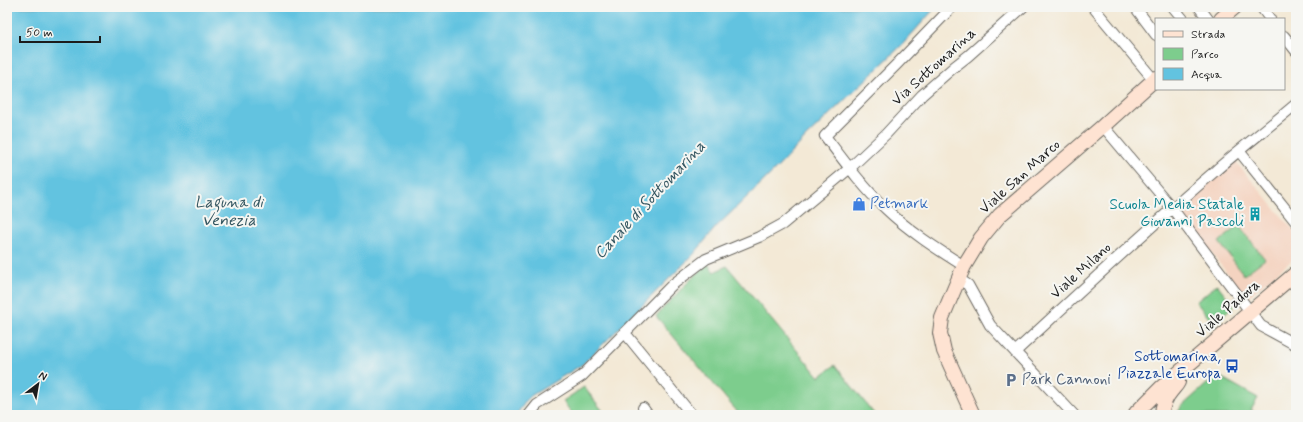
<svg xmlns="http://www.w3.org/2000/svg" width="1303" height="422" viewBox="0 0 1303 422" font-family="Mynerve,sans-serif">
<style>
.built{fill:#f4d3c0}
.green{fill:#7dcd8d;stroke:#4c7454}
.water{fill:#62c3e0;stroke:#3f707e}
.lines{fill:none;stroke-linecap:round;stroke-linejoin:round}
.street-casing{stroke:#67645d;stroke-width:12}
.secondary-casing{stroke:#67645d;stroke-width:16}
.street{stroke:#fff;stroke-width:10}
.secondary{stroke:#fee3d2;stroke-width:14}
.labels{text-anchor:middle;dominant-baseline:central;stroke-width:4;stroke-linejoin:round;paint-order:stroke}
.street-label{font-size:15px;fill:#1c1c1c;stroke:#f6f6f2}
.shop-label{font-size:15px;fill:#366cbe;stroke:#f6f6f2;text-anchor:start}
.culture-label{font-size:15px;fill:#0d838f;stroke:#f6f6f2;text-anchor:end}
.transit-label{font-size:15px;fill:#164399;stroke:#f6f6f2;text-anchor:end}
.service-label{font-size:15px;fill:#4e5e75;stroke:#f6f6f2;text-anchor:start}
.water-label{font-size:16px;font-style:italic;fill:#345661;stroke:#f6f6f2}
</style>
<rect width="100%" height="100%" fill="#f6f6f2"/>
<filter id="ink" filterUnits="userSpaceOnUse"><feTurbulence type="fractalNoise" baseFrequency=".025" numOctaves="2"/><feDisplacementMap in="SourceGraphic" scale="8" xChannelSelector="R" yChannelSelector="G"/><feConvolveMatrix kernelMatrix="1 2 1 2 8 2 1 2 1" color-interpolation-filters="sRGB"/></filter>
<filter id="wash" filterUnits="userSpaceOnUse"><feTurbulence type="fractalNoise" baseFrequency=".012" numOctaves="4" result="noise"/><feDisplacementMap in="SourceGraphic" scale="16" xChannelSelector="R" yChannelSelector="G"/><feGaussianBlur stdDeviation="0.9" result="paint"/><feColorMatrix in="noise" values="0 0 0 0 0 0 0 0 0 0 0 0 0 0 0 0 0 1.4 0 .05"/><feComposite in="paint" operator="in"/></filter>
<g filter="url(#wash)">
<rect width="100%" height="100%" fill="#f3e9d6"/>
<!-- built -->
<path class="built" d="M1235,161L1296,233V257L1248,297L1245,296L1181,214L1193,195Z"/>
<!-- green -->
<path class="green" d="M1239,226L1265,259L1244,275L1219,242Z
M708,264L714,272L727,266L819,377L835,365L875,415H740L656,316L688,282Z
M1217,284L1234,306L1214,324L1196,302Z
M1217,375L1258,398L1251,410L1259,415H1178V412L1182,406Z
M584,387L606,415H573L563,401Z"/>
<!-- water -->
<path class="water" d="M7,7H936L902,45L806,137L777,168L716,227L694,254L583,364L529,397L516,415H7Z"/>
</g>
<g filter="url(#ink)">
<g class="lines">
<!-- street casing -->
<g class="street-casing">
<path id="street" d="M952,7L897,64L825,136C844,161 863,187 886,209C909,231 937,249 964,266
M1093,7L1154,80
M1135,7L1156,35
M1173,7L1183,19
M1199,7L1208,19
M1261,7L1270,19
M1284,36L1296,51
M1103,126L1172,208L1261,326L1296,345
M1239,151L1296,222
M959,279L968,285L990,325L1074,415
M625,333L692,415
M1015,352C1081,291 1146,230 1214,172C1240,149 1269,127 1296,104
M643,408L648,415
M529,415L537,405L582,376L672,285L706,259L759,237L783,224L850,168L886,134L922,95L954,67L968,56L1023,7"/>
</g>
<!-- secondary casing -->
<g class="secondary-casing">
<path id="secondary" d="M1221,19L1235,7
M1136,413L1162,387L1296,273
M973,415L944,351L940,333L942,318L964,266L981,238L1000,215L1103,126L1156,78
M1162,415C1162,405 1165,398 1172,390C1174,387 1176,386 1178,382"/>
</g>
<!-- street -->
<use href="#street" class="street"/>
<!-- secondary -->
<use href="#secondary" class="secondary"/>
</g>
</g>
<!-- icons -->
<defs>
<g id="shop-bare" transform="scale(1.08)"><path d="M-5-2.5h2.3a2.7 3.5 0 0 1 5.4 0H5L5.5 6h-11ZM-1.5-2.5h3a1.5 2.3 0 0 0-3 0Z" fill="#3f7fe0" stroke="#f6f6f2" stroke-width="2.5" paint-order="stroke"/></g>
<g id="building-bare" transform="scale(1.08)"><path d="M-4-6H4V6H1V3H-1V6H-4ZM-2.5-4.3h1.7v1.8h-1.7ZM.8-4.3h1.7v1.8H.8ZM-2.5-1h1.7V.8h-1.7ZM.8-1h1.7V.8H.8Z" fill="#0f9aa8" stroke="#f6f6f2" stroke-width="2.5" paint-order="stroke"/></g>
<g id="bus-bare" transform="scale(1.08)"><path d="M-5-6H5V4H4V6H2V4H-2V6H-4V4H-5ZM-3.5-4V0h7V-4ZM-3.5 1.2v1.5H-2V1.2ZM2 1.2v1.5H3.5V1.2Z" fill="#1a4fb4" stroke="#f6f6f2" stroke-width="2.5" paint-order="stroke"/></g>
<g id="parking-bare" transform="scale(1.08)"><path d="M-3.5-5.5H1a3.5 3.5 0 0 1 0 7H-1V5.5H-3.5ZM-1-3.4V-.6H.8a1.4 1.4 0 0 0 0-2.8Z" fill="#5c6f8a" stroke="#f6f6f2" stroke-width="2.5" paint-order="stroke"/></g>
</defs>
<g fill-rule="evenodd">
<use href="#shop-bare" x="859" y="204"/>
<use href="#building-bare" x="1255" y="214"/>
<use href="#bus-bare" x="1232" y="366"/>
<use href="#parking-bare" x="1011" y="380"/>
</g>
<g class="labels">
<!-- street labels -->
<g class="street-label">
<text transform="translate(934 67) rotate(-42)">Via Sottomarina</text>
<text transform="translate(1020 177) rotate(-42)">Viale San Marco</text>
<text transform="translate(1081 271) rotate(-42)">Viale Milano</text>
<text transform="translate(1228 309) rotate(-41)">Viale Padova</text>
</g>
<!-- shop labels -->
<g class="shop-label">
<text x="870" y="204">Petmark</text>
</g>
<!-- culture labels -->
<g class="culture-label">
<text x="1244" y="205">Scuola Media Statale<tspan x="1244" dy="17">Giovanni Pascoli</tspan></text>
</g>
<!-- transit labels -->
<g class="transit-label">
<text x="1221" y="357">Sottomarina,<tspan x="1221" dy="17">Piazzale Europa</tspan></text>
</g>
<!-- service labels -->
<g class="service-label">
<text x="1022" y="380">Park Cannoni</text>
</g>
<!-- water labels -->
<g class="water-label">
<text transform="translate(650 200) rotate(-47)">Canale di Sottomarina</text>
<text x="229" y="202">Laguna di<tspan x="229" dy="18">Venezia</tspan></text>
</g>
</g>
<!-- margin -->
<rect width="1303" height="422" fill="none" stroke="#f6f6f2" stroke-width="24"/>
<!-- legend -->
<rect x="1155" y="18" width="130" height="72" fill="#f6f6f2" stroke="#9f9f9c"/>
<rect x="1163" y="31" width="20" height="6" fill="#fee3d2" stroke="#9f9f9c"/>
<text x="1191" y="38" font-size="12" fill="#1c1c1c">Strada</text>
<rect x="1163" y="48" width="20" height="12" fill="#7dcd8d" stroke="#9f9f9c"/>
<text x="1191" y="58" font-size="12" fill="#1c1c1c">Parco</text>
<rect x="1163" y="68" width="20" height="12" fill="#62c3e0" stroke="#9f9f9c"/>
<text x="1191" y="78" font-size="12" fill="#1c1c1c">Acqua</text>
<!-- north arrow -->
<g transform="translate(38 384) rotate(31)" stroke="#f6f6f2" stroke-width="3" paint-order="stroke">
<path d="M0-3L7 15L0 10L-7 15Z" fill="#1c1c1c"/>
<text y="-6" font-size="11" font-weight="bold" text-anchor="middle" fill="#1c1c1c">N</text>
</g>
<!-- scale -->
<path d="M20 36v6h80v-6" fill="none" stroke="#1c1c1c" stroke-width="2"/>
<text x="26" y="36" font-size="12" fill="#1c1c1c" stroke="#f6f6f2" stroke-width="3" paint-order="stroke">50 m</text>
</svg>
